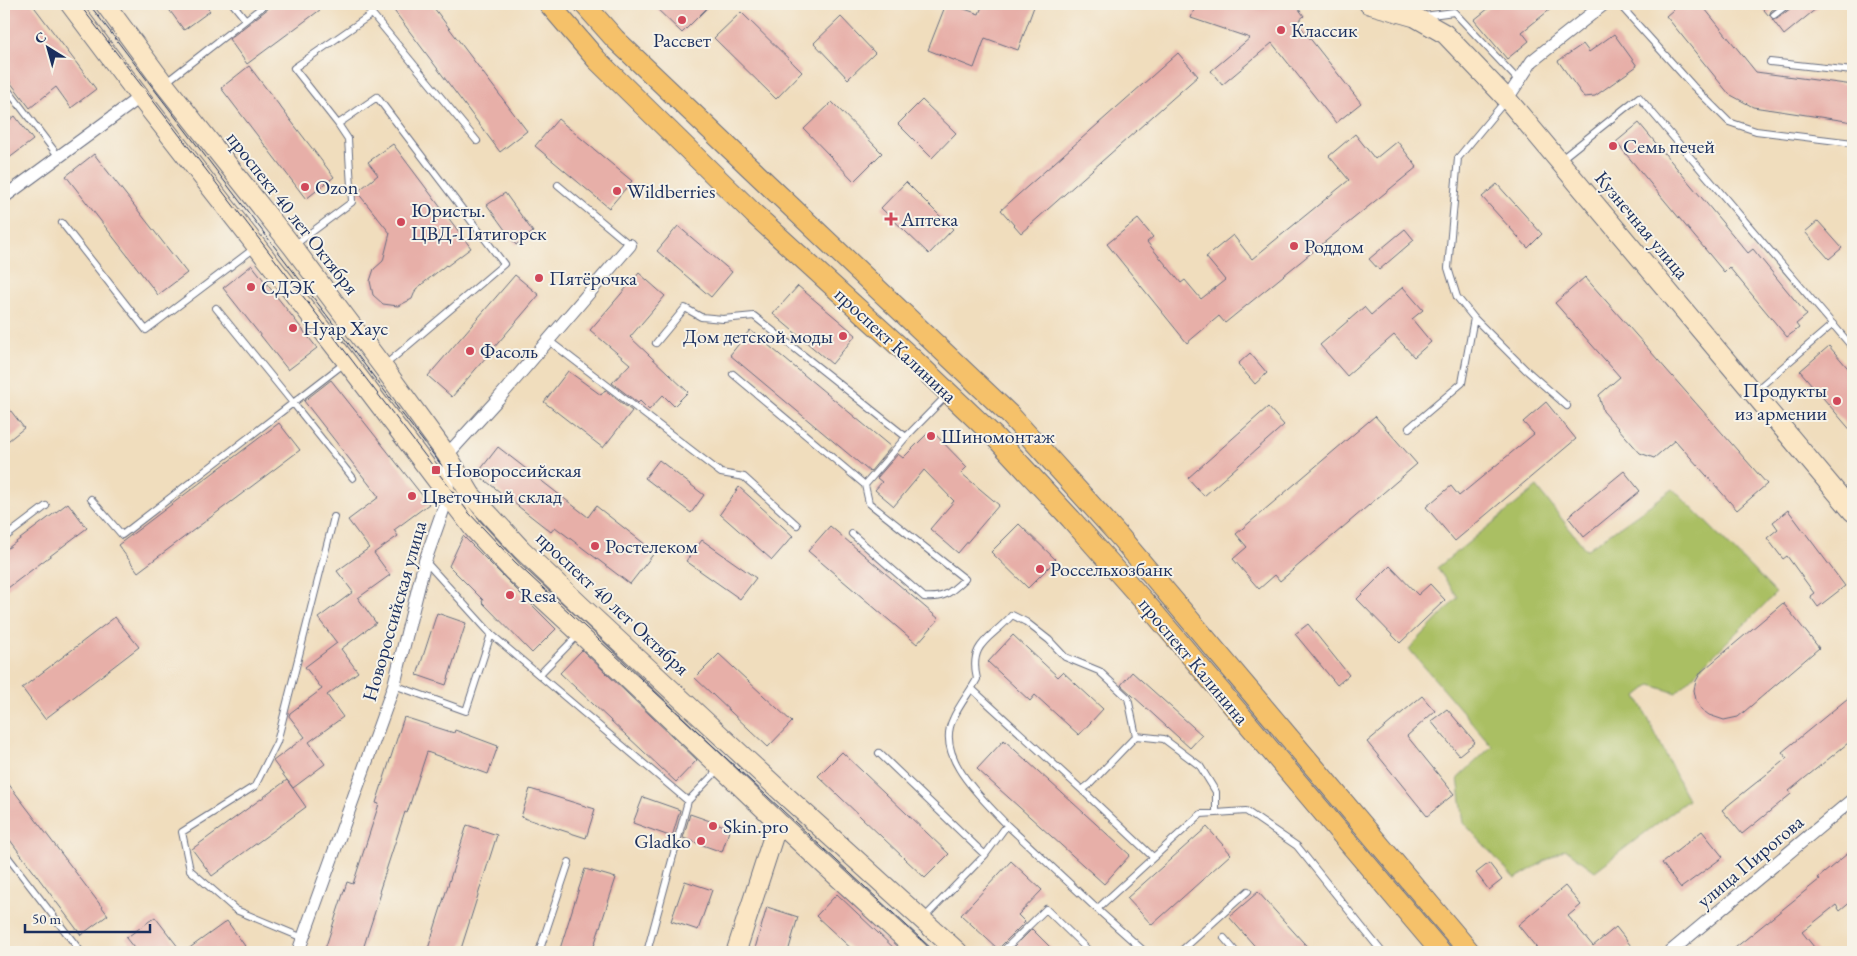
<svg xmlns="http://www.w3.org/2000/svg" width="1857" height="956" viewBox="0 0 1857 956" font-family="'EB Garamond',serif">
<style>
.green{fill:#aabf63;stroke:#627760}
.building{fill:#e7afa8}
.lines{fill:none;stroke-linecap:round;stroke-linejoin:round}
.lane-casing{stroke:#666c7f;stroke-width:8}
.street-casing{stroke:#666c7f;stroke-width:14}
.secondary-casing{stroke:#666c7f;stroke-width:21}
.primary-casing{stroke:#666c7f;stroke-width:22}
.lane{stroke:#fff;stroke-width:6}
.street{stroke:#fff;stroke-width:12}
.secondary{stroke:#fbe6c4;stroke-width:19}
.primary{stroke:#f5c16b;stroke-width:20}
.tram{stroke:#1b2f5e;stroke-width:1}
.poi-dot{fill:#d1495b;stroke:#f7f3e8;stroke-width:2}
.labels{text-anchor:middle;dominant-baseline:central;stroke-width:4;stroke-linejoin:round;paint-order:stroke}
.poi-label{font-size:20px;fill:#1b2f5e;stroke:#f7f3e8;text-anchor:start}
.street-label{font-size:20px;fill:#1b2f5e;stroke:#f7f3e8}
</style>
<rect width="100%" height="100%" fill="#f7f3e8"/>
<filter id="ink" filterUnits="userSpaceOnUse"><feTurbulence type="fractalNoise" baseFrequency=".02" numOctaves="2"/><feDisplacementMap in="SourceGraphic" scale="10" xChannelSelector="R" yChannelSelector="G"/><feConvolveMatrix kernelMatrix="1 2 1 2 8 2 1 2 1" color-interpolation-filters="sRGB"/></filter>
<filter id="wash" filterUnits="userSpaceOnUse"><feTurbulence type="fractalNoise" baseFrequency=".0096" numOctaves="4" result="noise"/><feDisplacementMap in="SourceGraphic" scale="20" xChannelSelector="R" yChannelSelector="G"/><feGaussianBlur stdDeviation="1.12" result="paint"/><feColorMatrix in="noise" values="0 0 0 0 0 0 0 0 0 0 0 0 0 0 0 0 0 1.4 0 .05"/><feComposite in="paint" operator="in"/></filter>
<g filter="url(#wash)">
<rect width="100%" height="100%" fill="#f0ddbd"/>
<!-- green -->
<path class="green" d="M1537,487L1586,550L1673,489L1776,593L1676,693L1651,685L1637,696L1688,800L1595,871L1565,849L1515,879L1464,823L1458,778L1492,746L1409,649L1458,597L1437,568Z"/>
<g id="blocks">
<!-- building -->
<path class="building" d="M4,4H32L96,89L71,108L56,87L30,108L4,74Z
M165,4H204L210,11L184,30Z
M274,4H328L247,64L229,39Z
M389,4H431L527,131L500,152Z
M652,4H711L682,33Z
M946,4H950L979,14L983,4H1035L1018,50L985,38L974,68L928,50Z
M1196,4H1295L1304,16L1297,22L1361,103L1336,123L1272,43L1222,85L1211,71L1250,38L1191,18Z
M1494,4H1557L1522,32L1529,41L1507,59L1474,20Z
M1680,4H1701L1756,72L1853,85V122L1753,107L1729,94L1666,16Z
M1759,4H1780L1771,11L1769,16Z
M1793,4H1822L1784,35L1772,19H1777L1791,8Z
M741,12L802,72L776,99L714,38Z
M841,17L875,53L848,79L814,43Z
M1614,34L1637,66L1595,96L1584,97L1558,61L1583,44L1589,52Z
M1178,53L1198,76L1021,233L1001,210Z
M249,66L334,177L306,199L221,88Z
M922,100L956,133L932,158L898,124Z
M832,102L882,153L854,181L804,129Z
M15,116L33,140L4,162V125Z
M558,119L632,181L609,208L535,146Z
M1639,123L1748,253L1753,249L1807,315L1796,324L1799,328L1787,337L1729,267L1724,272L1616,142Z
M1355,134L1375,159L1397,141L1417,167L1225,323L1219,316L1187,343L1107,244L1138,219L1153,237L1147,242L1181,283L1185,280L1201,299L1225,280L1206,257L1233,235L1252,259L1349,180L1329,156Z
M393,144L471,248L447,266L446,265L416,289L412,299L398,306L383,304L373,295L370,281L374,269L383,261L390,233L357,192L378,175L368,162Z
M94,154L187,273L158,295L66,176Z
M906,182L953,229L929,254L881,208Z
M1497,184L1542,234L1528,248L1482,197Z
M505,193L533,232L516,245L487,205Z
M1818,221L1842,248L1829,259L1805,232Z
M678,226L732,272L711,297L657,251Z
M1405,229L1414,240L1379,270L1369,259Z
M252,265L317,348L288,370L223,288Z
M639,273L665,296L630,337L688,392L674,406L663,395L649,410L640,401L638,403L612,383L630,364L590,330Z
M515,275L539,295L452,397L428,376Z
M1585,277L1767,484L1737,510L1675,440L1654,458L1640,453L1603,411L1599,395L1620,377L1555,303Z
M798,286L856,335L832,364L773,314Z
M1403,287L1423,310L1412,319L1431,342L1414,357L1394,335L1347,376L1320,345L1364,307L1371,315Z
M750,330L891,447L870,472L730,355Z
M1829,346L1853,374V433L1800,371Z
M1250,353L1267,373L1255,384L1238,364Z
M568,371L601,395L605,390L632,411L603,448L544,402Z
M331,380L429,504L394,530L398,536L374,553L390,575L358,598L376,623L341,649L358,672L327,695L343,717L309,742L325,764L293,788L273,761L305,737L289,716L290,713L322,689L305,667L337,643L318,618L353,592L337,571L369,548L348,520L379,497L304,401Z
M4,402L24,428L4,444Z
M1546,402L1576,439L1455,541L1426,507L1451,486L1459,496L1534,434L1523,422Z
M1268,407L1284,425L1204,496L1188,478Z
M1375,416L1417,464L1280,581L1275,575L1259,589L1233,559L1247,547L1236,534Z
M279,423L300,450L138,572L118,545Z
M931,430L967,467L961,473L999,505L958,553L930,529L954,501L924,470L894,506L875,490L882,482L877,478L898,454L903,458Z
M498,447L588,517L596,506L655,552L630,584L555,527L551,532L477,474Z
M659,460L704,495L691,513L645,478Z
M1624,471L1640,491L1584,537L1568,517Z
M739,487L793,536L772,560L720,514Z
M68,503L87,528L4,591V551Z
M1788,510L1845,586L1818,607L1810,596L1814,593L1787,556L1783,559L1767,538L1778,529L1773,522Z
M1019,524L1056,560L1028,588L991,552Z
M830,526L939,619L917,644L808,551Z
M463,536L556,629L532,653L482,602L483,600L449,566Z
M702,540L756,578L740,599L686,561Z
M1390,566L1418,595L1430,584L1445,600L1400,643L1357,599Z
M1783,603L1819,648L1738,717L1724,720L1709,715L1701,709L1696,700L1694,690L1696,681L1701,672Z
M437,613L466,623L446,685L417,675Z
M115,617L139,647L45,719L22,688Z
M1308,624L1349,675L1337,685L1295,634Z
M1013,635L1058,677L1063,672L1103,709L1079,735L1035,695L1030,701L988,662Z
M582,650L697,760L676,782L560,673Z
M719,654L792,722L768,747L695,678Z
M1132,672L1202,735L1190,748L1121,685Z
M1853,694V739L1789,791L1791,794L1742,834L1722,810L1787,758L1782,752Z
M1422,696L1435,711L1407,736L1454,794L1427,816L1367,742Z
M1447,709L1475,742L1459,755L1431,721Z
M404,717L454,733L455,730L498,746L488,774L427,752L407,813L405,812L379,892L381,893L362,952H324L347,882L353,884L379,804L376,803Z
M1004,740L1130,855L1104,884L977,769Z
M842,752L949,854L925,878L818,776Z
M4,778L108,915L81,935L4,832Z
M287,780L306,807L212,876L192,849Z
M530,789L595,809L586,838L521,817Z
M643,797L680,810L672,837L633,823Z
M690,814L730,828L722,852L683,838Z
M467,825L497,835L460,952H427Z
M1207,827L1231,854L1152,925L1127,898Z
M1702,831L1723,857L1681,888L1662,863Z
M1853,849V900L1840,911L1836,905L1802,932L1818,952H1730L1820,879L1818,878Z
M1011,861L1042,890L1018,915L1025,922L998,949L961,915Z
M1489,863L1502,880L1489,890L1476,873Z
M585,869L616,878L592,952H559Z
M685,881L712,890L698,930L671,921Z
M1565,886L1581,905L1568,916L1593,946L1616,927L1631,946L1623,952H1540L1518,925Z
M1258,892L1312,952H1260L1229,917Z
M837,894L898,952H855L816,916Z
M767,907L798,917L788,952H754Z
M155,917L182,952H137L126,938Z
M227,921L245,946L237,952H184Z
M1032,929L1055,952H1009Z"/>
</g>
</g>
<g filter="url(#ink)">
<use href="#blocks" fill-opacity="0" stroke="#666c7f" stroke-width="1"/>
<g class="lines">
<!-- lane casing -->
<g class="lane-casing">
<path id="lane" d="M233,4L245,19
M364,4L477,141
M1619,4L1693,86L1729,122L1756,131L1853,143
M1774,15L1788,4
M1424,16L1454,12L1518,80
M1770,62L1853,71
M165,83L266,4
M4,85L59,157
M1506,100L1458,158L1448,268L1457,297L1474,318L1525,369L1567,406
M338,124L294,68L372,14
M1560,160L1639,97L1853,348
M558,185L630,245
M62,223L146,330L256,247
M293,246L352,202L348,139L338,124L377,97L504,264L385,365
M548,340L721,473L744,477L797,525
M656,343L685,308L701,317L723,319L754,316L906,437
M346,362L293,403L353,478
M733,374L865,485L869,503L965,579C950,593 944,599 924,597L852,534
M1754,392L1833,324
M1409,428L1462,383L1474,318
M865,485L906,437L947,395
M91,499L122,535L293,403L216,308
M4,538L46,506
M425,561L491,634L539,675L579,634
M539,675L688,801L719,769
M394,685L466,711L491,634
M1136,736L1164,739L1200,766L1216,792V813
M879,753L985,855
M1082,790L1153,857
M1007,825L1097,909L1201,814L1246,811L1297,846L1382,952
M4,852L81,952
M1097,909L1145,952
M923,919L985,855L1007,825C984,800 934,757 953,719C959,705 970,692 977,679C968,642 992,639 1012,615L1026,622L1049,640L1065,657L1099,671L1128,698L1136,736L1090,784L1082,790L972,689
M303,938L236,910L190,870L182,832L255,786L277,742L334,517
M1224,938L1236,952
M539,952L569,862
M647,952L688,801
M1002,952L1046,909L1090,952
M1180,952L1248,891"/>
</g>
<!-- street casing -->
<g class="street-casing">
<path id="street" d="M1507,99L1532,61L1604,4
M4,197L140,97
M298,952L394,685L425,561L448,496L447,455L498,399L630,245
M1670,952L1853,799"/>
</g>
<!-- secondary casing -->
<g class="secondary-casing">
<path id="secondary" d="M70,4L140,97L347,362L473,528L513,571L580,633L778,822L919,952
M105,4L164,84L292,246L383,367L447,455L471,495L521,549L580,605L787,797L958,952
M1369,4L1415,17L1445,34L1507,99L1853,512
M736,952L778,822"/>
</g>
<!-- primary casing -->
<g class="primary-casing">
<path id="primary" d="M549,4L597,60L754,214L913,359L995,437L1071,519L1156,615L1441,952
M584,4L615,39L1010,415L1120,537L1470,952"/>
</g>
<!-- lane -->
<use href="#lane" class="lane"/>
<!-- street -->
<use href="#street" class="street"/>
<!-- secondary -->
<use href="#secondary" class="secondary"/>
<!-- primary -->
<use href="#primary" class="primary"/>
<!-- tram -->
<path class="tram" d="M79,4L469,513L515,562L935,952
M89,4L442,466"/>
</g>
</g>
<!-- markers -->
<g class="poi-dot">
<circle cx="682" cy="20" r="5"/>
<circle cx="1281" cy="30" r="5"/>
<circle cx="1613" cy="146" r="5"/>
<circle cx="305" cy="187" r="5"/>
<circle cx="617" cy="191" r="5"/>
<path d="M888.5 211.5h5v5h5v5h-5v5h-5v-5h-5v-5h5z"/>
<circle cx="401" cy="222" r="5"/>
<circle cx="1294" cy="246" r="5"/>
<circle cx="539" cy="278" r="5"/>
<circle cx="251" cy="287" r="5"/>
<circle cx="293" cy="328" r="5"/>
<circle cx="843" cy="336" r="5"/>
<circle cx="470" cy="351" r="5"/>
<circle cx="1837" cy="401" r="5"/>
<circle cx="931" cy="436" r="5"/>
<rect x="431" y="465" width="10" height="10" rx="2.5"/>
<circle cx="412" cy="496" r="5"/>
<circle cx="595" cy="546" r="5"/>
<circle cx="1040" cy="569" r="5"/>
<circle cx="510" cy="595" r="5"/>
<circle cx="713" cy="826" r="5"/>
<circle cx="701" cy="841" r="5"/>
</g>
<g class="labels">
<!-- poi labels -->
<g class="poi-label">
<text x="1291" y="30">Классик</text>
<text x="682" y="40" text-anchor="middle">Рассвет</text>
<text x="1623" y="146">Семь печей</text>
<text x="315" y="187">Ozon</text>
<text x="627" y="191">Wildberries</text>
<text x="411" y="210">Юристы.<tspan x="411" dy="23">ЦВД-Пятигорск</tspan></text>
<text x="901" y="219">Аптека</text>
<text x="1304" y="246">Роддом</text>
<text x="549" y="278">Пятёрочка</text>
<text x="261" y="287">СДЭК</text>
<text x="303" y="328">Нуар Хаус</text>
<text x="833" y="336" text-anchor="end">Дом детской моды</text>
<text x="480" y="351">Фасоль</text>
<text x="1827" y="390" text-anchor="end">Продукты<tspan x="1827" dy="23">из армении</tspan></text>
<text x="941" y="436">Шиномонтаж</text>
<text x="446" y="470">Новороссийская</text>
<text x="422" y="496">Цветочный склад</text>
<text x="605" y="546">Ростелеком</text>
<text x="1050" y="569">Россельхозбанк</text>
<text x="520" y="595">Resa</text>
<text x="723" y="826">Skin.pro</text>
<text x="691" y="841" text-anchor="end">Gladko</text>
</g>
<!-- street labels -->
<g class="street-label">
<text transform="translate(293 213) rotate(52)">проспект 40 лет Октября</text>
<text transform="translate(1642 225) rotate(50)">Кузнечная улица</text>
<text transform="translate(896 345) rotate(43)">проспект Калинина</text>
<text transform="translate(613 603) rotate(43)">проспект 40 лет Октября</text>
<text transform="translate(394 611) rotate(-74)">Новороссийская улица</text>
<text transform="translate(1194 661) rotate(50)">проспект Калинина</text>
<text transform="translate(1750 861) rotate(-40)">улица Пирогова</text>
</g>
</g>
<!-- margin -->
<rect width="1857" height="956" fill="none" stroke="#f7f3e8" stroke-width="20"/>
<!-- north arrow -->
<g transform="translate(48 48) rotate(323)" stroke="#f7f3e8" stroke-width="4" paint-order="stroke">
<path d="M0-4L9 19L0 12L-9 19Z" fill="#1b2f5e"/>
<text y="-8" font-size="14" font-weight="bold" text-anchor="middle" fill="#1b2f5e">С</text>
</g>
<!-- scale -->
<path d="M25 924v8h125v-8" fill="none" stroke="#1b2f5e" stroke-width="2.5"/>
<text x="32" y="924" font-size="15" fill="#1b2f5e" stroke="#f7f3e8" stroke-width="4" paint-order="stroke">50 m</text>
</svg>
